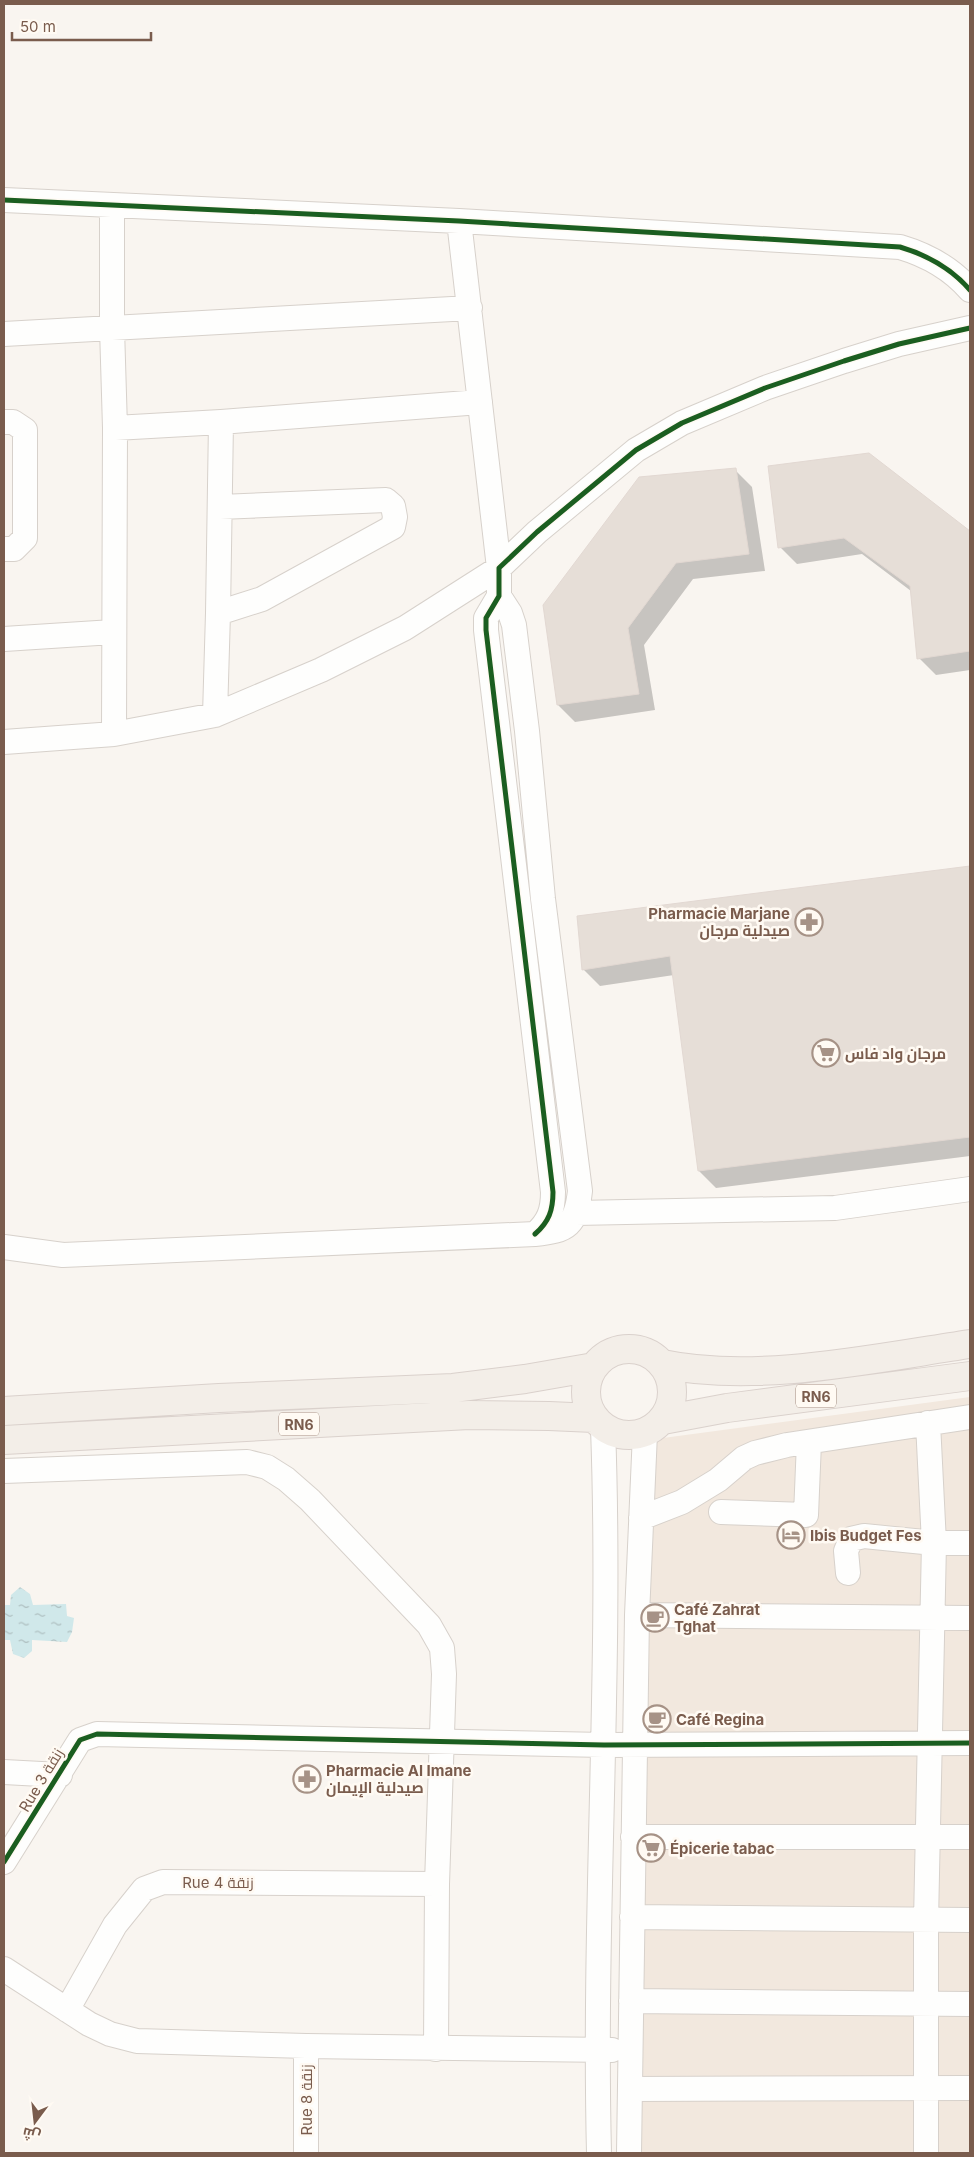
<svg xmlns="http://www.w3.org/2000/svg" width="974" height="2157" viewBox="0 0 974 2157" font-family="Inter,Cairo,sans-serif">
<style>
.residential{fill:#f2e8de}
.water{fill:url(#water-ripples)}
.shadow{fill:#0003}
.building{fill:#e6ded7;stroke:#e2d8d2}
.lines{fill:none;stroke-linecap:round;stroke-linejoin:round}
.minor-casing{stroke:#d7d1cb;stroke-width:26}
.major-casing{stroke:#dad1cc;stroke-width:30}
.minor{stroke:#fefefd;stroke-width:24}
.major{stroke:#f3eee8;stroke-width:28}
.cycleway-casing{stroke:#fffaf3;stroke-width:8}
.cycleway{stroke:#1b5e20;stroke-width:5}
.labels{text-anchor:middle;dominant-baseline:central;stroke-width:5;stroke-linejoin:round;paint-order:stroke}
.shield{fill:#fffaf3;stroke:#a28b7f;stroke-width:1}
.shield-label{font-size:14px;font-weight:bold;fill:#7a5c4d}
.poi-label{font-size:15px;font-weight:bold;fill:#7a5c4d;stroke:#fffaf3;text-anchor:start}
.street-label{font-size:15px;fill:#7a5c4d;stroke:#fffaf3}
</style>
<defs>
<pattern id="water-ripples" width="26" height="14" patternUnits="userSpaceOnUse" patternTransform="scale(1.25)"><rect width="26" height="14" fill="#d0e8ea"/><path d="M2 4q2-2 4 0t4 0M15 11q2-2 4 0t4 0" fill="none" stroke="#aebfc0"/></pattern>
</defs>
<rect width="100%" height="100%" fill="#f9f5f0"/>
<!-- residential -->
<path class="residential" d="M970,1397V2153H634L648,1440Z"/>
<!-- water -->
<path class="water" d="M20,1587L30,1594L33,1605L66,1604L67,1616L74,1618L72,1632L67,1642L32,1640V1651L24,1658L13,1654L10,1640H4V1605H10L11,1595Z"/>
<!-- shadow -->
<path class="shadow" d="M868,454L970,533V670L936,675L919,658L911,591L862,554L797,564L780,547Z
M735,470L752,487L765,571L693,579L644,645L655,710L575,722L558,705Z
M970,867V1156L716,1188L699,1171L674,975L600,986L583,969L579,917Z"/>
<!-- building -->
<path class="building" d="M869,453L970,531V651L917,659L910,586L844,538L778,548L768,466Z
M736,468L749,554L676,563L628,628L639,694L557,705L543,605L639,477Z
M970,866V1137L698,1171L670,956L582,970L577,916Z"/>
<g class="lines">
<!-- minor casing -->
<g class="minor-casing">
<path id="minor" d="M4,200L459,221L900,247C927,255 951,268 970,290
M112,206V328L115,428L114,734
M4,334L470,308
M4,422H13L25,430V538L14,549H4
M115,428L221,422L480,402
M218,613L262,599L393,527L395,517L393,506L386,500L220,507
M4,639L113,632
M215,715L218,613L221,422
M4,742L114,734L215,715L321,670L405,628L499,568L459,221
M576,1213L835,1208L970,1189
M535,1234C549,1222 553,1210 553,1192L486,630V618L499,596V568L537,532L636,450L682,423L765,388L844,361L899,344L970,328
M4,1247L63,1255L535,1234C568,1231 576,1225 580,1191L543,899L527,731L514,625L510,613L499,596
M4,1471L247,1462L267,1467L286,1479L310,1500L429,1625L442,1648L444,1674L437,1884L436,2049
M721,1512L806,1515L809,1442
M641,1518L682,1502L718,1480L744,1458L755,1453L787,1445L970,1417
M848,1573L846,1551L851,1539L864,1536L934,1543H970
M637,1615L970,1618
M4,1772L60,1775
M633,1837H970
M4,1862L80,1740L97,1734L604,1745L970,1743
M632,1917L970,1920
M4,1969L89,2024L110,2034L137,2041L306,2046L612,2050
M631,2001L970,2004
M67,2010L115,1925L144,1889L163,1882L437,1884
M630,2089L970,2088
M306,2153V2046
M599,2153C593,1911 612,1669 603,1428
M629,2153L637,1615L645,1433
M926,2153V1921L934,1543L928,1423"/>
</g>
<!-- major casing -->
<g class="major-casing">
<path id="major" d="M586 1392a43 43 0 1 1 86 0a43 43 0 1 1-86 0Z
M662,1364C757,1384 875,1358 970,1344
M4,1411L219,1398L453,1388L525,1379L594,1367
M663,1420L727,1408L970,1376
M4,1440L469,1415L549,1416L594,1418"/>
</g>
<!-- minor -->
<use href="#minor" class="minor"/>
<!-- major -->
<use href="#major" class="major"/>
<!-- cycleway casing -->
<g class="cycleway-casing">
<path id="cycleway" d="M4,200L459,221L900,247C927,255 951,268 970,290
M535,1234C549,1222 553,1210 553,1192L486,630V618L499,596V568L537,532L636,450L682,423L765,388L844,361L899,344L970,328
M4,1862L80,1740L97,1734L604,1745L970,1743"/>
</g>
<!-- cycleway -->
<use href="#cycleway" class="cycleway"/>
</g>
<!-- icons -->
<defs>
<g id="pharmacy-ring" transform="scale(1.4375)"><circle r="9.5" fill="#fffaf3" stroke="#a69286" stroke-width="1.5"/><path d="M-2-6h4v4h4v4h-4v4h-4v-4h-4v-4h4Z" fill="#a69286"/></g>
<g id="supermarket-ring" transform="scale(1.4375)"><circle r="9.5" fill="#fffaf3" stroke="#a69286" stroke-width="1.5"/><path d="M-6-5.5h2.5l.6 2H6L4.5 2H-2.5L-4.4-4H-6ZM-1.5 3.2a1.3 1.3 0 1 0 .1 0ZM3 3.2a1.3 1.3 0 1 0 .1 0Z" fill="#a69286"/></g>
<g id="hotel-ring" transform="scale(1.4375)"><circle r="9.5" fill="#fffaf3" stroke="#a69286" stroke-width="1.5"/><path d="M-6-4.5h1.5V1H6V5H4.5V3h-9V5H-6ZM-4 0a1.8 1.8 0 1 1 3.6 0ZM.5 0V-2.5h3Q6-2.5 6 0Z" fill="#a69286"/></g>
<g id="cafe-ring" transform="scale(1.4375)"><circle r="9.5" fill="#fffaf3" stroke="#a69286" stroke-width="1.5"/><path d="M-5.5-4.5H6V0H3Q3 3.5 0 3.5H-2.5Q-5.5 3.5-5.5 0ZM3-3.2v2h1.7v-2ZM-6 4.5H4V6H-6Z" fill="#a69286"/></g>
</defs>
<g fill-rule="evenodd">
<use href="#pharmacy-ring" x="809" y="922"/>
<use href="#supermarket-ring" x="826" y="1053"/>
<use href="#hotel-ring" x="791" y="1535"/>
<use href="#cafe-ring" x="655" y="1618"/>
<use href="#cafe-ring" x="657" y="1719"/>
<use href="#pharmacy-ring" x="307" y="1779"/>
<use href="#supermarket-ring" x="651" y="1848"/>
</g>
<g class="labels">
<!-- shield labels -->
<g class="shield">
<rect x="796" y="1384.5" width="40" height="23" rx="4"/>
<rect x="279" y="1412.5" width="40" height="23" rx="4"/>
</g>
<g class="shield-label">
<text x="816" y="1396">RN6</text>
<text x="299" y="1424">RN6</text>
</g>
<!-- poi labels -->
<g class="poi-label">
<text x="790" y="913" text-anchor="end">Pharmacie Marjane<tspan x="790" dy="17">صيدلية مرجان</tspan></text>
<text x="845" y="1053">مرجان واد فاس</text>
<text x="810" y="1535">Ibis Budget Fes</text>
<text x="674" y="1609">Café Zahrat<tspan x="674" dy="17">Tghat</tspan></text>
<text x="676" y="1719">Café Regina</text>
<text x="326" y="1770">Pharmacie Al Imane<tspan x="326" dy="17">صيدلية الإيمان</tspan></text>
<text x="670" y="1848">Épicerie tabac</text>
</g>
<!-- street labels -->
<g class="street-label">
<text transform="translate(41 1780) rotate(-59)">Rue 3 زنقة</text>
<text x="218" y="1882">Rue 4 زنقة</text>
<text transform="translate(306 2100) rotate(-90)">Rue 8 زنقة</text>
</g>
</g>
<!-- border -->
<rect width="974" height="2157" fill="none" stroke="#7a5c4d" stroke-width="10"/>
<!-- north arrow -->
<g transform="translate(35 2122) rotate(195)" stroke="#fffaf3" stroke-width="4" paint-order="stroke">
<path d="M0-4L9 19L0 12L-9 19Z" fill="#7a5c4d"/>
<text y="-8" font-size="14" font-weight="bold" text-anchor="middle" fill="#7a5c4d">ش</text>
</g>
<!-- scale -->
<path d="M12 32v8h139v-8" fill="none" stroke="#7a5c4d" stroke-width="2.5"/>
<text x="20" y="32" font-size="15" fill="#7a5c4d" stroke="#fffaf3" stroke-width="4" paint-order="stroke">50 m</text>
</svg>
